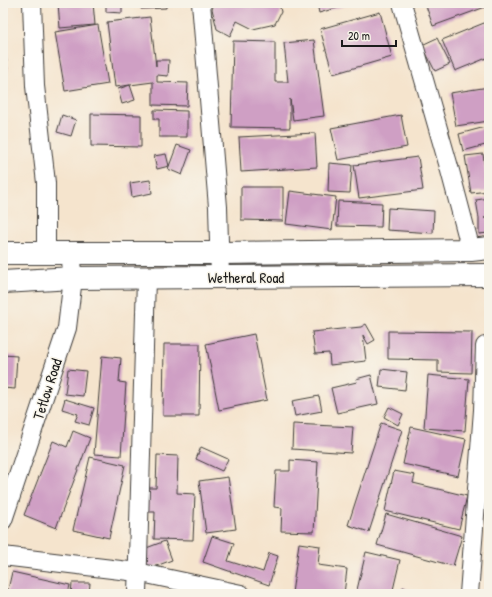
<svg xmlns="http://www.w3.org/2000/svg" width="492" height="597" viewBox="0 0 492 597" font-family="'Patrick Hand',sans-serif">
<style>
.building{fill:#cf9fc4}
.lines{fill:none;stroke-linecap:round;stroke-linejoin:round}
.minor-casing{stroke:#3d3a37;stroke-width:20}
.major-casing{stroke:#3d3a37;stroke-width:24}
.minor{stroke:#fff;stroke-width:18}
.major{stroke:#fff;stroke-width:22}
.labels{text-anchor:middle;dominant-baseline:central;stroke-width:3;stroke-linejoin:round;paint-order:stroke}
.street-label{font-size:15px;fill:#1c1c1c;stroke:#f7f3e8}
</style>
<rect width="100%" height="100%" fill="#f7f3e8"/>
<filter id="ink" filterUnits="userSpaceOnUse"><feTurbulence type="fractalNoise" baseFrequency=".025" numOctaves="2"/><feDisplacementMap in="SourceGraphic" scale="8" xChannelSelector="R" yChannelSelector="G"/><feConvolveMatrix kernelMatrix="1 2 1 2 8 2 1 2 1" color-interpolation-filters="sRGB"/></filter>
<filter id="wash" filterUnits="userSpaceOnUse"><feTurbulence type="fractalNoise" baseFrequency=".012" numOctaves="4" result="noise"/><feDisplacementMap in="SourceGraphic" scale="16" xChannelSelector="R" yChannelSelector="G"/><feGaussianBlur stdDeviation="0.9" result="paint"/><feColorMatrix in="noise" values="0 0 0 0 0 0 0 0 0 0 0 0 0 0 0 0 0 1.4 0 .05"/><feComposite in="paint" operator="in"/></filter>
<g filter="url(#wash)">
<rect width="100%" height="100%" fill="#f5e4cd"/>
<g id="blocks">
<!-- building -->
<path class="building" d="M58,3H93L95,25L60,28Z
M106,3H122V13L106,12Z
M140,3H166V8L141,9Z
M215,3H279L281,12L275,24L253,29L237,21L230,36L217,29L212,9Z
M317,3H354L319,13Z
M425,3H487L488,6L433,26Z
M380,12L392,57L333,74L320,29Z
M150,17L156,66V60H169L168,76L157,75V82L188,83L187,106L153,105V82L115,87L107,22Z
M489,21V57L455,71L442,40Z
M98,25L108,84L65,91L55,32Z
M437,38L450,64L435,71L422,45Z
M314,40L324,116L293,120L290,99V128L231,127L233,41L275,42V82H288L284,43Z
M6,55L8,71L3,72V56Z
M130,85L135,100L122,104L118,89Z
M489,87V121L456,126L450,93Z
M154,110L187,111V137H159V119H154Z
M91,114L141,115V147L91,146Z
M62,115L76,120L71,136L57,132Z
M401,115L407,147L338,160L331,128Z
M489,126V144L463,151L459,134Z
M315,133L317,167L241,172L239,137Z
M177,145L191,150L182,175L168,169Z
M166,154L169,166L157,169L154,156Z
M483,154L486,176H489V191L471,193L465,156Z
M418,157L423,190L359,198L354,165Z
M329,163L352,165L350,193L328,192Z
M150,180L152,193L132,197L130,183Z
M241,187H283V221L241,220Z
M290,191L336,197L332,230L286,224Z
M489,198V218H484H489V233L479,234V218L476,200Z
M338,201L382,203L381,227L337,226Z
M388,208L434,211L433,233L387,230Z
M366,324L375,340L368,344L363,335L366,361L330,365L329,353L315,354L312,332L361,327Z
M388,331L472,332L471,373L438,372V360L388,359Z
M254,334L267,400L219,410L206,344Z
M164,344H200L199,416H163Z
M3,355L17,356L15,389L3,388Z
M102,356L121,358L119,382L126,383L121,456L94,454Z
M68,369L86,371L83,396L65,394Z
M381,369L407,372L405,390L379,387Z
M371,375L378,404L337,413L331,388L357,382L356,379Z
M428,375L469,379L465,431L424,428Z
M319,396L322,411L295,416L292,401Z
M65,399L94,408L89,425L75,421L78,414L62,409Z
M389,407L403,414L398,425L384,417Z
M381,423L402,430L369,532L348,525Z
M293,424L353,427L351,453L292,449Z
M411,427L466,439L458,476L403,464Z
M73,431L90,438L56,528L24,515L53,441L67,447Z
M201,447L228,459L222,471L196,459Z
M157,455L178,456L177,493L195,494L193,540L154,539L155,512H146L147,488H156Z
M90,457L125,465L109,538L73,530Z
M290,460L318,462L314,532L281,531L282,508L274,507L276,471H290Z
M394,471L415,475L413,483L467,496L459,529L385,511Z
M228,477L236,529L206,533L199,481Z
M386,514L462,536L453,566L377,545Z
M212,536L234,543L228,561L263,572L269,553L278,556L269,585L203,562Z
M165,541L172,560L148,569L141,550Z
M299,543L320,546L318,565L347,569L344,594H303L292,593Z
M366,552L400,560L392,594H356Z
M12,572L70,585L68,594H7Z
M72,583H90L89,594H71Z
M403,587L417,594H400Z"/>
</g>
</g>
<g filter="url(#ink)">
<use href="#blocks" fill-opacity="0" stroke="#3d3a37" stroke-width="1"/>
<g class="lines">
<!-- minor casing -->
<g class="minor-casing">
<path id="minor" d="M32,3L35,86L46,183V253
M201,3L218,207L220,277
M402,3L449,167L471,250
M3,520L67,328L73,278L70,254
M3,556L137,572L241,594
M137,594L146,278
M469,594L483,410L485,346"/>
</g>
<!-- major casing -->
<g class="major-casing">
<path id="major" d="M3,253H220L471,250L489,248
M3,282L73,278L489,275"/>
</g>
<!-- minor -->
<use href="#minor" class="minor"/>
<!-- major -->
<use href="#major" class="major"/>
</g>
</g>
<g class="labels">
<!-- street labels -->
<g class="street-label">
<text x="246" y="277">Wetheral Road</text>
<text transform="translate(47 389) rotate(-72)">Tetlow Road</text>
</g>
</g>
<!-- margin -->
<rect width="492" height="597" fill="none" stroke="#f7f3e8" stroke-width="16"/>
<!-- scale -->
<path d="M342 40v6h54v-6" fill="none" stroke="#1c1c1c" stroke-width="2"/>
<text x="348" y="40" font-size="12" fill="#1c1c1c" stroke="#f7f3e8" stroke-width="3" paint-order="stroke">20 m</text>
</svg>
